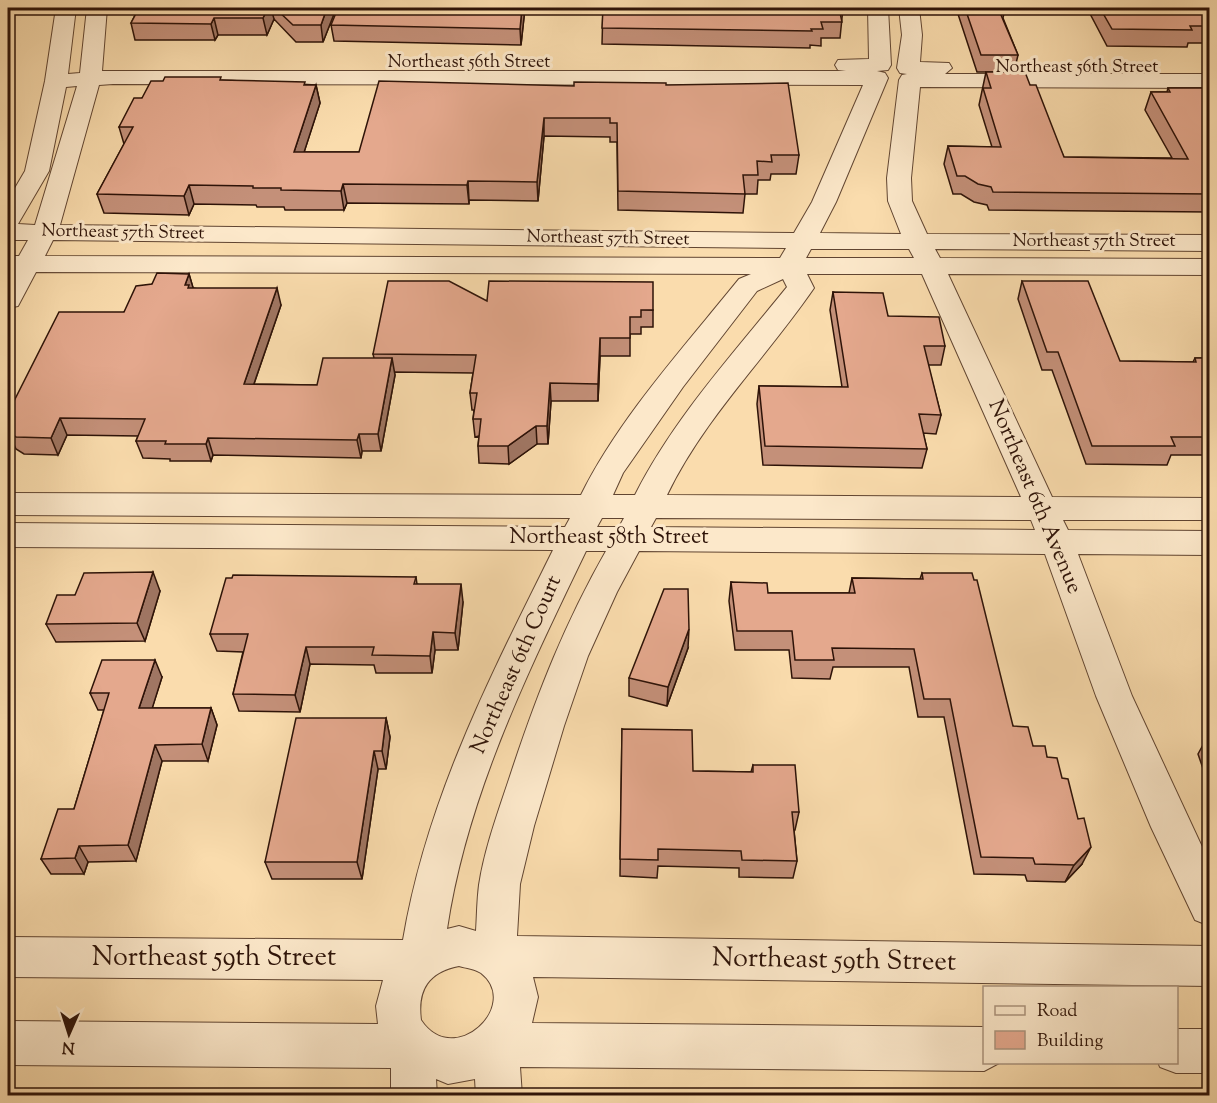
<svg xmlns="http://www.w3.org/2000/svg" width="1217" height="1103" viewBox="0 0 1217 1103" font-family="'Sorts Mill Goudy',serif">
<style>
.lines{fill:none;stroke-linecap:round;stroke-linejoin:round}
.minor-casing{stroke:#614531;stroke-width:2}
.minor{fill:#fce8ca;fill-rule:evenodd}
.wall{fill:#c49079;stroke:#2e1308;stroke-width:1.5}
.shaded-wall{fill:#a07663;stroke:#2e1308;stroke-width:1.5}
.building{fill:#e4a88d;stroke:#2e1308;stroke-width:1.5}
.labels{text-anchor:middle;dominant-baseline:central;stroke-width:6;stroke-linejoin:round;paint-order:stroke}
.far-street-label{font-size:18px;fill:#2e1308;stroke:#fce8ca}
.street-label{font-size:22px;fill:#2e1308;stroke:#fce8ca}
.near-street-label{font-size:27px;fill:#2e1308;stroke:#fce8ca}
</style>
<rect width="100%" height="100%" fill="#fadcad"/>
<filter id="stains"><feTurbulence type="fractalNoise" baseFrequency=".00333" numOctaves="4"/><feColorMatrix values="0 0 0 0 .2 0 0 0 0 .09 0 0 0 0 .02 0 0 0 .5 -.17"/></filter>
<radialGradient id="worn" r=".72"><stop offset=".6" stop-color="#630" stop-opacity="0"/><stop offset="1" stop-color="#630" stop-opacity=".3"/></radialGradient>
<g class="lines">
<!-- minor casing -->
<g class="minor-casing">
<path id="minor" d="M56,8H76L68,74L80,73L87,8H107L102,71H846L838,70L835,65L838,60L869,59L868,8H888L891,65L888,70L877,71L885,73L888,78L836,202L820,233L901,234L888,201L887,178L899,80L902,75L907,74L900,73L897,68L902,35L899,8H919L922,35L920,62L949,63L952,68L945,74H1210V88L920,87L911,178L912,201L927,234L1210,235V251L935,249L940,258L1210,259V275L948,274L1052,497L1210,498V520H1063L1068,530L1210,531V555L1078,554L1132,696L1210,864V926L1195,920L1151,827L1096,696L1045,554L639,551L617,592L588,656L564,726L534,826L520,884L517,936L1210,946V986L533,977L538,997L532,1023L984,1027V1062H1001L984,1071L520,1067L522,1096H476L475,1079L448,1084L436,1079L437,1096H391V1068L8,1065V1021L378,1024L376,1006L383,980L8,977V937L403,940C427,798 490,677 553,550L8,547V523L565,527L570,518L8,515V493L581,495C619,418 685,346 739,279L751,274L36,272L18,306L8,308V277L10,272H8V256H19L28,240H8V200L25,171L45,81ZM113,84L863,85L812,202L794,233L60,225L99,85ZM77,86L35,225L18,224L49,171L66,87ZM53,240L786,248L780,258L45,256ZM811,249H909L914,258H806ZM807,274H922L1021,497L667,495C704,418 766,358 814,288ZM783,279L787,287C733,354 674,418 635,495H613L623,473L683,387L757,291ZM602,518H624L619,527H597ZM656,518L1031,520L1035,530L651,527ZM586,551H606C565,623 538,692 512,770C500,807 485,846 479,885C477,900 477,916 476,931L459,926L447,929C467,795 528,672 586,551ZM459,966C466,968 475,969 481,973C522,1005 454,1070 421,1020C417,989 429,972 459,966Z
M1176,1029H1210V1073H1176L1160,1067L1158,1062H1176Z"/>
</g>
<!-- minor -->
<use href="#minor" class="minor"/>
</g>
<!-- wall -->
<path class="wall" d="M134,8H333L334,14L323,42H296L274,19L267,35H218L215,40H135L131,23L136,13Z
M525,8L521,45L334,41L331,25Z
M603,8H843L840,38H821V46L810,45V48L602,44Z
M956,8H1005L1003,18L1018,55L1014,72H977Z
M1087,8H1209V43H1188L1187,47L1107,46Z
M986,72L1030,85L1064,157L1172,158L1145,110L1151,92H1167L1168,88H1209V212L989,210L987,205L974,202L961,194H953L944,164L948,146L992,147L979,105Z
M222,80L316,85L320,103L304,152H359L574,86L666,85L799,155L796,174H771L770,180H758L757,194H745L743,213L618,210L617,142H610V137L544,136L538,201L469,200V204L347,203L344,210H285L284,207H257L256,205L194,204L189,215L104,213L97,194L124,144L119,127L142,98Z
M189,274L193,288L281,305L254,384L317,385L374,358L373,354L487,301L653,310V327H641V334H630V356H600L598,401H551L548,444H537L509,464L479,463L478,446L479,436L475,437L473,419L474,410H472L470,393L473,373L394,372L395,375L381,451H362L361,458L213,455L211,461H170V459L143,458L136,441L138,436L67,435L58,455L24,454L16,449L8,431L124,312L152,284Z
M1022,281L1120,361L1193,362L1195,358H1209V455H1171L1167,465L1086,464L1052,370H1042L1018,299Z
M833,292L888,316L945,346L941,365H928L941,415L936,434L923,433L927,449L922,468L763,465L757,404L759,386L842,387L830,310Z
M922,573L1013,726L1033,746L1047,757L1082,864L1065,882L1027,881L1025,875L974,874L944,717H918L909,667H833L830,679L792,678L789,650H735L729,601L731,582L768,593H849L852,578L920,579Z
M416,577L417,584L463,602L458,650H435L432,673H376L374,665L310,664L300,712L239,711L233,694L243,652L217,651L210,634Z
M160,591L145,641L56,642L46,624L75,595Z
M688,648L667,706L629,696V678Z
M162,677L152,708H211L217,725L208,761H162L136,861L88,862L84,874H51L41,859L74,809L104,710H98L90,693Z
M386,718L390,737L386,769H378L362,879H272L265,862Z
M622,729L693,771L751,772L753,765L799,812L795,830H794L797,861L793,878L739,877V868L658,866L657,878L620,876Z
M1209,734V786L1198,754Z"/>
<!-- shaded-wall -->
<path class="shaded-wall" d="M268,8H271L274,19L267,35L263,18Z
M327,8H333L334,14L323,42L321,25Z
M522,8H525L521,45L520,29Z
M214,18L218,35L215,40L211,24Z
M316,85L320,103L298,171L294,152Z
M544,118V136L538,201L537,182Z
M468,181L469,200V204L467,185Z
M343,184L347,203L344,210L341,191Z
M189,185L194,204L189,215L184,196Z
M189,274L194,291L192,296L185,285Z
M277,288L281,305L248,401L244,384Z
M600,338V356L598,401V384Z
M392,358L395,375L381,451L378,434Z
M550,383L551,401L548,444L547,426Z
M60,418L67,435L58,455L51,438Z
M536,426L537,444L509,464L508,446Z
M359,434L362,451L361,458L357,440Z
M208,438L213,455L211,461L206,444Z
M153,572L160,591L145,641L137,623Z
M461,584L463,602L458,650L455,633Z
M689,629L688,648L667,706L668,687Z
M433,632L435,650L432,673L430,656Z
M306,647L310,664L300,712L295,695Z
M155,660L162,677L147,725L139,708Z
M211,708L217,725L208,761L202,744Z
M386,718L390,737L386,769L382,751Z
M155,745L162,761L136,861L128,845Z
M374,751L378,769L362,879L357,862Z
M79,846L88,862L84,874L75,858Z
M1091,847L1082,864L1065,882L1074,865Z"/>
<!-- building -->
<path class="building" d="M139,8H268L263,18H214L211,24L131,23Z
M275,8H327L321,25H293Z
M338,8H522L520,29L331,25Z
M603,8H839L842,22H821L823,29H811L812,31L602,28Z
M965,8H998L1018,55H981Z
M1100,8H1209V26H1190L1192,30L1112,29Z
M986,72H1025L1030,85H1036L1064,157L1188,159L1151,92H1170L1168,88H1209V194L993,192L991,187L978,184L965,176H957L948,146L1001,147L983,88H991Z
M165,77H221L220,80L305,82L304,85H316L294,152H359L379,81L574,86V82L666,83V85L788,83L799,155H771L772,162L757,161L758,175H743L745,194L618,191L617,123H610V118H544L537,182L468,181L467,185L343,184L341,191L281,190V188H253V186L189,185L184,196L97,194L133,127H119L134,98H142L151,81H163Z
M157,273L189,274L185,285H189L188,288H277L244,384L317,385L323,358H392L378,434H359L357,440L208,438L206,444H165L166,441H136L145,419L60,418L51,438L16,437L8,432V413L59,312H124L136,286L152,284Z
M388,281H449L487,301L489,281L653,282V310H641V317H630V338H600L598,384L550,383L547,426H536L508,446H478L481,419H473L477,393H470L476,355L373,354Z
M1022,281H1088L1120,361L1196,362L1195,358H1209V437H1171L1175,446H1092L1058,352H1047Z
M833,292L883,293L888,316L939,317L945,346H924L941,415L919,414L927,449L765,446L759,386L848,387Z
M153,572L137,623L46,624L57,595H75L84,573Z
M922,573H972L974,580H977L1013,726L1028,727L1033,746H1045L1047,757L1057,758L1062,778L1068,779L1078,819L1084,818L1091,847L1074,865L1035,864L1033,858L981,857L950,699H924L914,649L832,648L834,660H795L792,631H737L731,582L767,583L768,593H855L852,578L923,579Z
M233,575L416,577L414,584H461L455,633L433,632L430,656L372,655L374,647H306L295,695L233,694L248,634H210L226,578H232Z
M664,589H688L689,629L668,687L629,678Z
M102,660H155L139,708H211L202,744L155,745L128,845L79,846L75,858L41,859L58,809H74L109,693H90Z
M296,718H386L382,751H374L357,862H265Z
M622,729L692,730L693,771L753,772V765H795L799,812H792L797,861L742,860L741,851L658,849V860L620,859Z"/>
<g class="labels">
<!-- far-street labels -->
<g class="far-street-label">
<text x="469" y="63">Northeast 56th Street</text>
<text x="1077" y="68">Northeast 56th Street</text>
<text transform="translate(123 233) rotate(1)">Northeast 57th Street</text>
<text transform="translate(608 239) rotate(1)">Northeast 57th Street</text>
<text x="1094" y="242">Northeast 57th Street</text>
</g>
<!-- street labels -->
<g class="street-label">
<text transform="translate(1034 497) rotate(67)">Northeast 6th Avenue</text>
<text x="609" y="538">Northeast 58th Street</text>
<text transform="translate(517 665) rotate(-66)">Northeast 6th Court</text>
</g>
<!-- near-street labels -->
<g class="near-street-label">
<text x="214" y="958">Northeast 59th Street</text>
<text transform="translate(834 961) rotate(1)">Northeast 59th Street</text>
</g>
</g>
<!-- margin -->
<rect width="1217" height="1103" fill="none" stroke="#fadcad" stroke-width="30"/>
<rect x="9" y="9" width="1199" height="1085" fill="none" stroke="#2e1308" stroke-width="3"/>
<rect x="15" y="15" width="1187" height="1073" fill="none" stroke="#2e1308" stroke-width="1.5"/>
<!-- legend -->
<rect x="983" y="986" width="195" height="78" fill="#fce8ca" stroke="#aa937c" stroke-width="1.5"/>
<rect x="995" y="1006" width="30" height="9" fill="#fce8ca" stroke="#aa937c" stroke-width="1.5"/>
<text x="1037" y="1016" font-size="18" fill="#2e1308">Road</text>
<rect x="995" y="1031" width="30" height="18" fill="#e4a88d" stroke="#aa937c" stroke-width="1.5"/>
<text x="1037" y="1046" font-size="18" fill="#2e1308">Building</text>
<!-- north arrow -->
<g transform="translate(69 1034) rotate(183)" stroke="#fce8ca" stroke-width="4.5" paint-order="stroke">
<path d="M0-4.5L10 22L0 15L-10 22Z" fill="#2e1308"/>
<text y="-9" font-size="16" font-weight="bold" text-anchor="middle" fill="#2e1308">N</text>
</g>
<rect width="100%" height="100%" filter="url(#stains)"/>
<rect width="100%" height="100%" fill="url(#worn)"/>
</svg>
